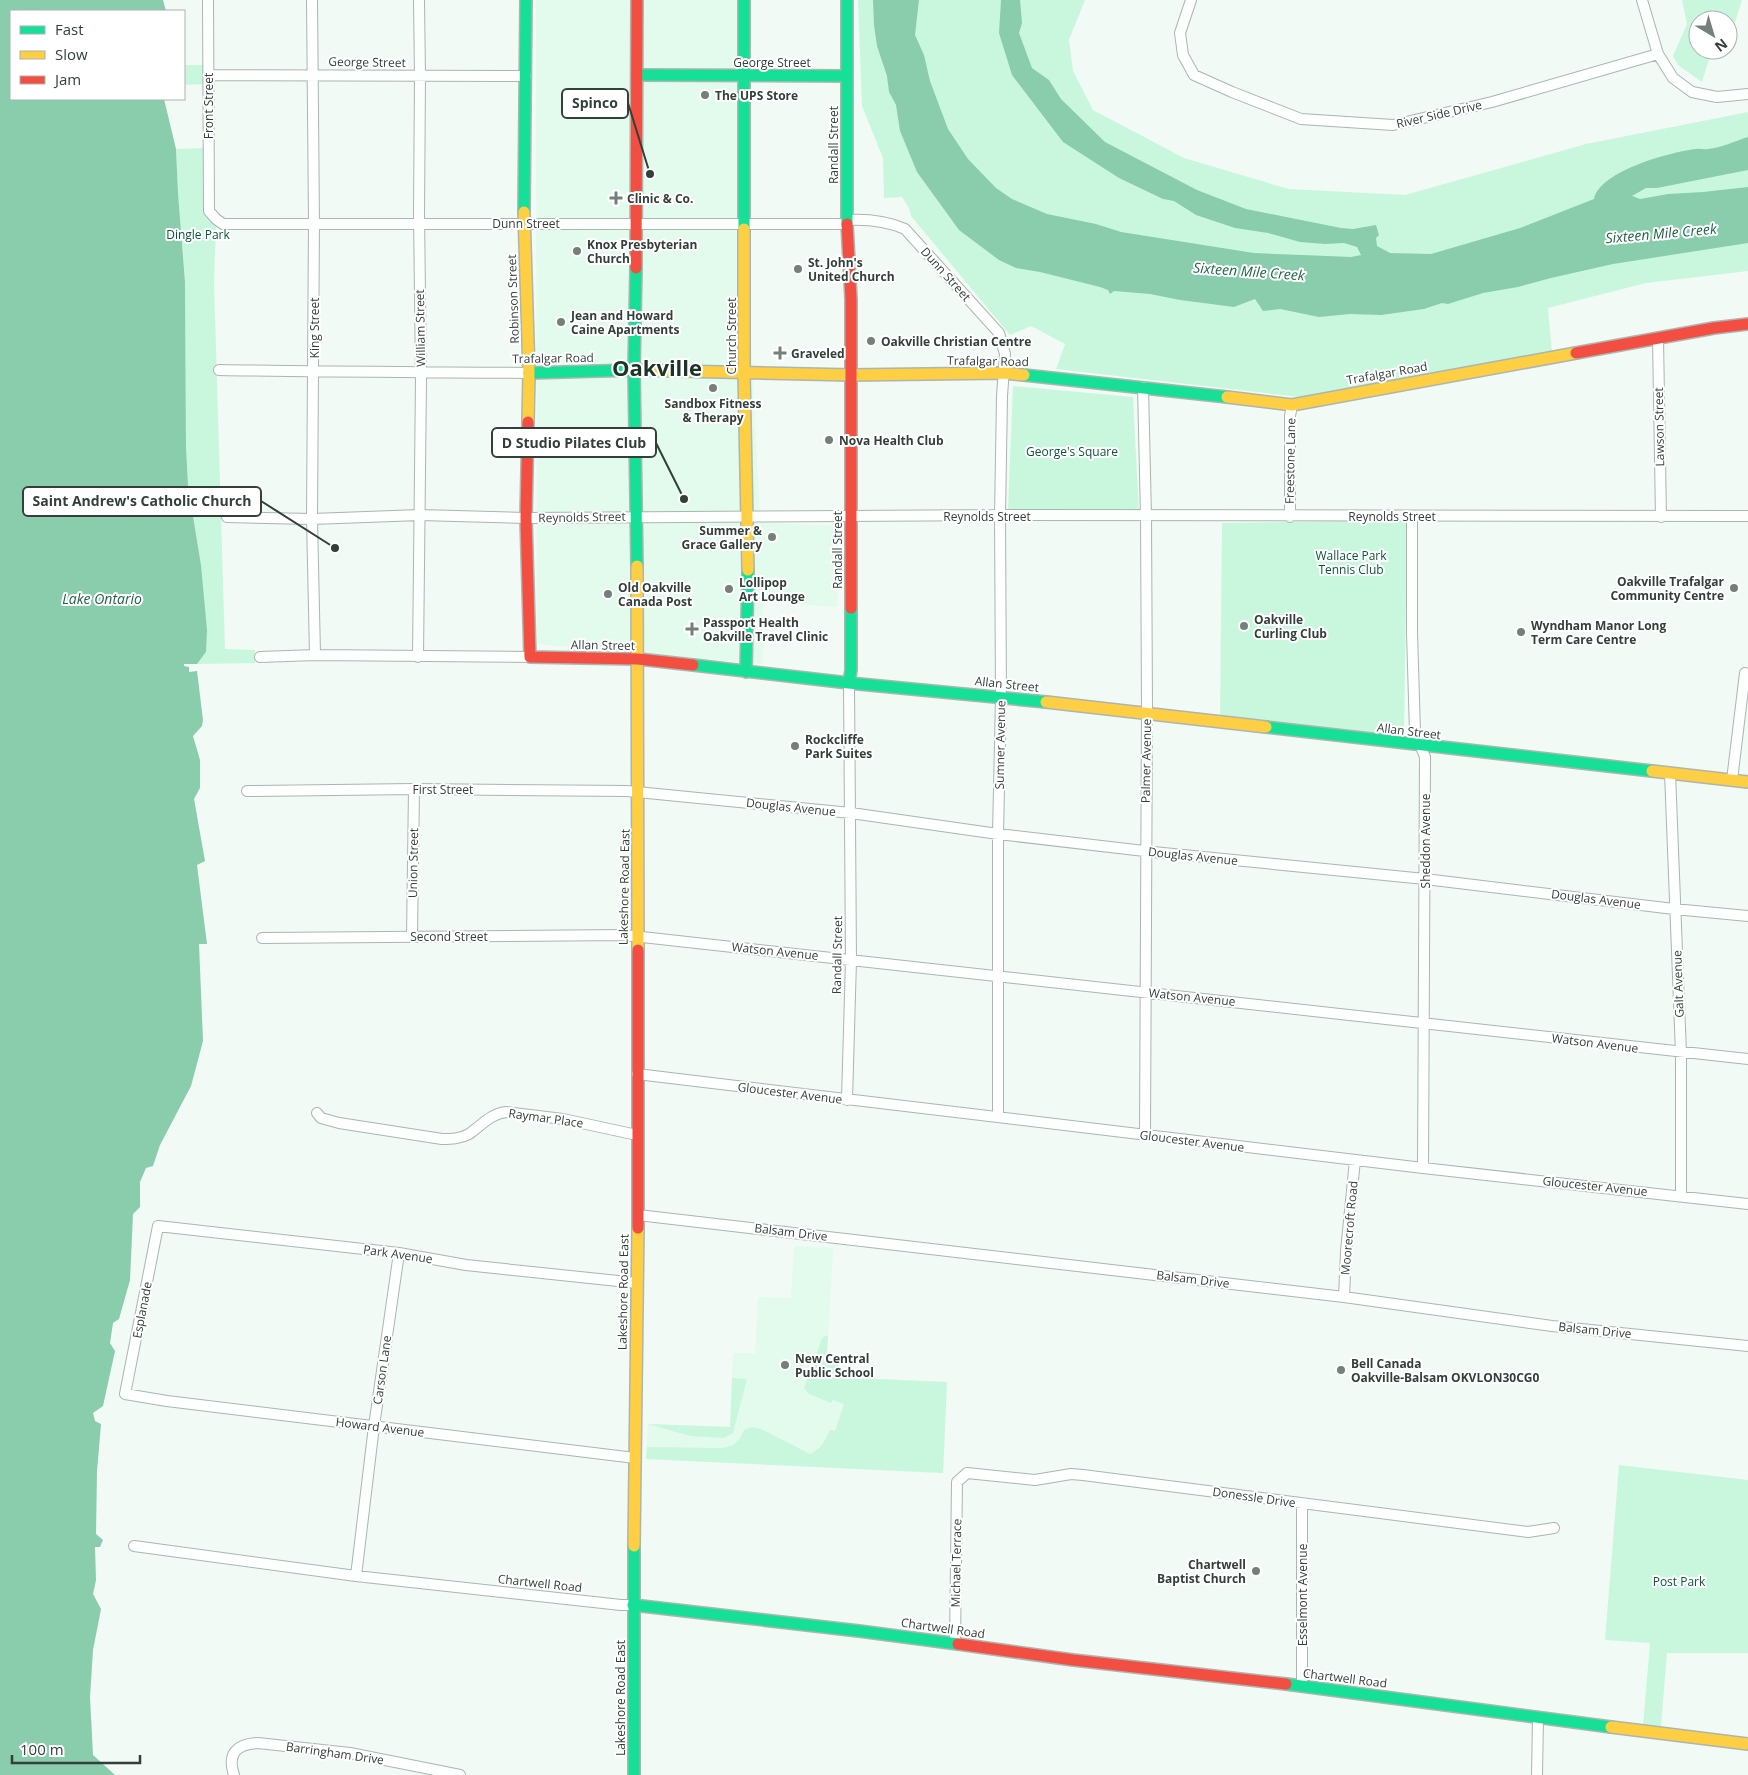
<svg xmlns="http://www.w3.org/2000/svg" width="1748" height="1775" viewBox="0 0 1748 1775" font-family="'Open Sans',sans-serif">
<style>
.built{fill:#e2fbec}
.green{fill:#c9f7de}
.water{fill:#89cdac}
.lines{fill:none;stroke-linecap:round;stroke-linejoin:round}
.street-casing{stroke:#acb5b0;stroke-width:12}
.fast-casing{stroke:#acb5b0;stroke-width:14}
.slow-casing{stroke:#acb5b0;stroke-width:14}
.jam-casing{stroke:#acb5b0;stroke-width:14}
.street{stroke:#fdfefe;stroke-width:10}
.fast{stroke:#16e098;stroke-width:11}
.slow{stroke:#ffcf43;stroke-width:11}
.jam{stroke:#f24e42;stroke-width:11}
.poi-dot{fill:#76807b;stroke:#fff;stroke-width:2}
.labels{text-anchor:middle;dominant-baseline:central;stroke-width:4;stroke-linejoin:round;paint-order:stroke}
.street-label{font-size:12px;fill:#333f39;stroke:#fff}
.poi-label{font-size:12px;font-weight:bold;fill:#333f39;stroke:#fff;text-anchor:start}
.park-label{font-size:12px;fill:#0a5538;stroke:#fff}
.water-label{font-size:14px;font-style:italic;fill:#1f6446;stroke:#fff}
.town-label{font-size:22px;font-weight:bold;fill:#1b3427;stroke:#fff}
.leader{fill:none;stroke:#333f39;stroke-width:2}
.callout-dot{fill:#333f39;stroke:#fff;stroke-width:2}
.callout{fill:#fff;stroke:#333f39;stroke-width:2}
.callout-label{font-size:14px;text-anchor:middle;font-weight:bold;fill:#333f39}
</style>
<rect width="100%" height="100%" fill="#f1faf5"/>
<!-- built -->
<path class="built" d="M536,0H740V103L760,523L839,526L837,607L763,601V664L537,644Z
M794,1246L833,1248L827,1354L848,1375L879,1379L947,1382L943,1473L646,1459L648,1424L730,1427L733,1353H755L758,1297L791,1298Z"/>
<!-- green -->
<path class="green" d="M858,0H1085L1069,40L1073,71L1093,110L1184,158L1289,189L1405,195L1586,144L1748,112V271L1646,283L1548,308L1552,352L1308,398L1056,369L1065,344L1031,326L1010,335L911,216L909,208L902,197L884,198L883,158L862,106Z
M1682,0H1742L1732,32L1728,34V20H1698V50H1712L1702,82L1678,65L1673,56L1687,24Z
M184,65H204V84L184,85Z
M203,148L204,214L216,226L214,282L225,649L255,650V663L197,664L206,652L201,565L188,485L186,447L185,282L178,193L176,149Z
M1013,386L1133,397L1139,512L1008,509Z
M1407,520L1404,735L1220,719L1222,523Z
M828,1335L827,1354L848,1375L879,1379L947,1382L943,1473L646,1459L647,1447L722,1448C736,1445 738,1443 744,1430L752,1427L761,1429L810,1454C822,1448 825,1441 830,1430L835,1431L844,1404L833,1400L831,1403L809,1394L804,1388L822,1338Z
M732,1378L747,1379L733,1433L724,1438L690,1436L648,1424L730,1427Z
M1619,1465L1748,1480V1653H1667L1661,1726L1643,1725L1650,1643L1605,1640Z"/>
<!-- water -->
<path class="water" d="M0,0H163L166,11H11V99H164L176,149L178,193L185,282L186,447L188,485L201,565L207,630L206,652L197,664H184V666L189,667V672L197,671L203,720L202,726L193,736L200,760V788L194,799L205,861L197,865L207,944H199L203,1041L191,1086L160,1145L153,1166L146,1168L140,1182V1207L133,1214L130,1280L119,1319L113,1323L110,1343L115,1351L103,1406L93,1413L95,1421L101,1424L97,1471L96,1534L103,1540L100,1547H95L96,1580L93,1594L101,1609L93,1650L90,1697L93,1755L115,1775H0Z
M873,0H919L915,35L924,55L930,81L948,129L968,159L996,188L1012,199L1047,214L1096,224L1121,232L1254,253L1351,257L1361,255L1357,247L1344,243L1325,244L1300,242L1268,233L1235,228L1196,215L1174,201L1163,199L1119,178L1063,142L1012,75L999,33L1001,0H1020L1022,23L1019,33L1032,68L1049,80L1061,99L1105,142L1197,190L1246,209L1341,228L1353,229L1376,225L1379,235L1376,238L1377,246L1390,253L1431,254L1520,228L1594,199C1600,171 1670,152 1696,149C1700,148 1704,150 1708,149C1721,148 1735,141 1748,137V170L1657,188H1646L1632,196L1640,199L1668,194L1703,192L1748,187V243L1613,264L1551,278L1518,287L1483,293L1448,304L1442,303L1424,309L1381,315L1350,314L1319,317L1280,309L1263,311L1255,299L1234,307L1180,300L1150,294L1114,291L1110,294L1108,290L1100,287L1040,272L1016,268L999,260L959,230L917,172L900,131L896,105L889,92L887,76L877,46L874,25Z"/>
<g class="lines">
<!-- street casing -->
<g class="street-casing">
<path id="street" d="M208,0L209,211L216,219L223,224H847
M312,0L314,223L312,519L315,655
M1191,0L1180,33L1183,55L1194,75L1232,92L1301,119L1393,125L1492,102L1658,54
M1642,0L1658,54L1673,78L1692,92L1717,97L1748,94
M208,75L526,76
M847,220C867,219 887,221 905,229L999,333L1005,354L1002,396L1000,516L1001,697L998,834V1117
M1658,338L1661,517
M219,370C322,372 426,372 529,373
M1143,387L1146,516L1147,708L1145,1135
M1412,516V633L1415,732L1425,757L1423,1168
M227,517L312,519L420,515L526,518L1006,515L1748,516
M1290,517V416L1292,405
M260,657L315,655L530,657
M418,657L421,379L419,213L420,77L419,0
M1670,773L1681,1053V1196
M1732,780L1745,673
M247,791L414,789L627,791L851,813L998,834L1153,852L1425,879L1674,909L1748,916
M412,937L414,789
M262,938L624,935L1748,1059
M637,1074L1423,1168L1748,1204
M847,1100L851,960L849,683
M317,1113L321,1118L339,1123L442,1139C451,1139 460,1139 469,1134C482,1125 490,1114 506,1112L563,1119L637,1135
M638,1215L1344,1297L1552,1326L1748,1346
M1344,1297L1346,1251L1355,1160
M635,1458L167,1401L125,1394L158,1226L399,1253L466,1265L637,1283
M134,1546L356,1576L621,1605H633
M356,1576L374,1426L399,1253
M955,1644L957,1482L967,1473L1035,1480L1071,1474L1083,1475L1528,1532L1554,1528
M1302,1686V1504
M234,1775C227,1754 236,1744 258,1743L350,1753L460,1775
M1537,1775L1538,1718"/>
</g>
<!-- fast casing -->
<g class="fast-casing">
<path id="fast" d="M744,0V229
M847,0V224
M637,75L847,76
M524,212L526,0
M636,268L634,370L637,566
M529,373L634,370
M1024,375L1227,397
M693,665L849,683L1046,702
M746,672L748,570
M849,683L851,670V608
M1266,727L1652,771
M634,1546V1775
M633,1605L859,1631L958,1644
M1286,1684L1611,1727"/>
</g>
<!-- slow casing -->
<g class="slow-casing">
<path id="slow" d="M524,212L529,373L528,422
M744,229V374L748,570
M634,370L851,375L1005,373L1024,375
M1227,397L1292,405L1576,353
M637,566L638,950
M1046,702L1266,727
M1652,771L1748,782
M634,1546L638,1228
M1611,1727L1748,1744"/>
</g>
<!-- jam casing -->
<g class="jam-casing">
<path id="jam" d="M847,224L851,299V608
M636,268L637,0
M1576,353L1714,328L1748,324
M528,422L526,518L530,657L638,659L693,665
M638,1228V950
M958,1644L1073,1660L1286,1684"/>
</g>
<!-- street -->
<use href="#street" class="street"/>
<!-- fast -->
<use href="#fast" class="fast"/>
<!-- slow -->
<use href="#slow" class="slow"/>
<!-- jam -->
<use href="#jam" class="jam"/>
</g>
<!-- markers -->
<g class="poi-dot">
<circle cx="705" cy="95" r="5"/>
<path d="M613.5 190.5h5v5h5v5h-5v5h-5v-5h-5v-5h5z"/>
<circle cx="577" cy="251" r="5"/>
<circle cx="798" cy="269" r="5"/>
<circle cx="561" cy="322" r="5"/>
<circle cx="871" cy="341" r="5"/>
<path d="M777.5 345.5h5v5h5v5h-5v5h-5v-5h-5v-5h5z"/>
<circle cx="713" cy="388" r="5"/>
<circle cx="829" cy="440" r="5"/>
<circle cx="772" cy="537" r="5"/>
<circle cx="1734" cy="588" r="5"/>
<circle cx="729" cy="589" r="5"/>
<circle cx="608" cy="594" r="5"/>
<circle cx="1244" cy="626" r="5"/>
<path d="M689.5 621.5h5v5h5v5h-5v5h-5v-5h-5v-5h5z"/>
<circle cx="1521" cy="632" r="5"/>
<circle cx="795" cy="746" r="5"/>
<circle cx="785" cy="1365" r="5"/>
<circle cx="1341" cy="1370" r="5"/>
<circle cx="1256" cy="1571" r="5"/>
</g>
<g class="labels">
<!-- street labels -->
<g class="street-label">
<text transform="translate(367 62) rotate(1)">George Street</text>
<text x="772" y="62">George Street</text>
<text transform="translate(208 106) rotate(-90)">Front Street</text>
<text transform="translate(1439 114) rotate(-13)">River Side Drive</text>
<text transform="translate(833 145) rotate(-90)">Randall Street</text>
<text x="526" y="223">Dunn Street</text>
<text transform="translate(946 274) rotate(48)">Dunn Street</text>
<text transform="translate(513 299) rotate(-92)">Robinson Street</text>
<text transform="translate(314 328) rotate(-90)">King Street</text>
<text transform="translate(420 328) rotate(-91)">William Street</text>
<text transform="translate(731 336) rotate(-90)">Church Street</text>
<text transform="translate(553 358) rotate(-1)">Trafalgar Road</text>
<text transform="translate(988 361) rotate(1)">Trafalgar Road</text>
<text transform="translate(1387 373) rotate(-10)">Trafalgar Road</text>
<text transform="translate(1659 427) rotate(-91)">Lawson Street</text>
<text transform="translate(1290 461) rotate(-89)">Freestone Lane</text>
<text x="987" y="516">Reynolds Street</text>
<text x="1392" y="516">Reynolds Street</text>
<text transform="translate(582 517) rotate(-1)">Reynolds Street</text>
<text transform="translate(837 550) rotate(-90)">Randall Street</text>
<text transform="translate(603 645) rotate(1)">Allan Street</text>
<text transform="translate(1007 684) rotate(6)">Allan Street</text>
<text transform="translate(1409 731) rotate(7)">Allan Street</text>
<text transform="translate(1000 745) rotate(-89)">Sumner Avenue</text>
<text transform="translate(1146 761) rotate(-89)">Palmer Avenue</text>
<text x="443" y="789">First Street</text>
<text transform="translate(791 807) rotate(6)">Douglas Avenue</text>
<text transform="translate(1425 841) rotate(-90)">Sheddon Avenue</text>
<text transform="translate(1193 856) rotate(6)">Douglas Avenue</text>
<text transform="translate(413 863) rotate(-89)">Union Street</text>
<text transform="translate(624 887) rotate(-89)">Lakeshore Road East</text>
<text transform="translate(1596 899) rotate(7)">Douglas Avenue</text>
<text x="449" y="936">Second Street</text>
<text transform="translate(775 951) rotate(6)">Watson Avenue</text>
<text transform="translate(837 955) rotate(-89)">Randall Street</text>
<text transform="translate(1678 984) rotate(-92)">Galt Avenue</text>
<text transform="translate(1192 997) rotate(6)">Watson Avenue</text>
<text transform="translate(1595 1043) rotate(7)">Watson Avenue</text>
<text transform="translate(790 1093) rotate(7)">Gloucester Avenue</text>
<text transform="translate(546 1118) rotate(8)">Raymar Place</text>
<text transform="translate(1192 1141) rotate(7)">Gloucester Avenue</text>
<text transform="translate(1595 1186) rotate(6)">Gloucester Avenue</text>
<text transform="translate(1349 1228) rotate(-85)">Moorecroft Road</text>
<text transform="translate(791 1232) rotate(7)">Balsam Drive</text>
<text transform="translate(398 1254) rotate(8)">Park Avenue</text>
<text transform="translate(1193 1279) rotate(7)">Balsam Drive</text>
<text transform="translate(623 1292) rotate(-89)">Lakeshore Road East</text>
<text transform="translate(142 1310) rotate(-79)">Esplanade</text>
<text transform="translate(1595 1330) rotate(6)">Balsam Drive</text>
<text transform="translate(382 1370) rotate(-82)">Carson Lane</text>
<text transform="translate(380 1427) rotate(7)">Howard Avenue</text>
<text transform="translate(1254 1497) rotate(8)">Donessle Drive</text>
<text transform="translate(956 1563) rotate(-89)">Michael Terrace</text>
<text transform="translate(540 1583) rotate(6)">Chartwell Road</text>
<text transform="translate(1302 1595) rotate(-90)">Esselmont Avenue</text>
<text transform="translate(943 1628) rotate(8)">Chartwell Road</text>
<text transform="translate(1345 1678) rotate(7)">Chartwell Road</text>
<text transform="translate(620 1698) rotate(-90)">Lakeshore Road East</text>
<text transform="translate(335 1753) rotate(8)">Barringham Drive</text>
</g>
<!-- poi labels -->
<g class="poi-label">
<text x="715" y="95">The UPS Store</text>
<text x="627" y="198">Clinic &amp; Co.</text>
<text x="587" y="244">Knox Presbyterian<tspan x="587" dy="14">Church</tspan></text>
<text x="808" y="262">St. John's<tspan x="808" dy="14">United Church</tspan></text>
<text x="571" y="315">Jean and Howard<tspan x="571" dy="14">Caine Apartments</tspan></text>
<text x="881" y="341">Oakville Christian Centre</text>
<text x="791" y="353">Graveled</text>
<text x="713" y="403" text-anchor="middle">Sandbox Fitness<tspan x="713" dy="14">&amp; Therapy</tspan></text>
<text x="839" y="440">Nova Health Club</text>
<text x="762" y="530" text-anchor="end">Summer &amp;<tspan x="762" dy="14">Grace Gallery</tspan></text>
<text x="1724" y="581" text-anchor="end">Oakville Trafalgar<tspan x="1724" dy="14">Community Centre</tspan></text>
<text x="739" y="582">Lollipop<tspan x="739" dy="14">Art Lounge</tspan></text>
<text x="618" y="587">Old Oakville<tspan x="618" dy="14">Canada Post</tspan></text>
<text x="1254" y="619">Oakville<tspan x="1254" dy="14">Curling Club</tspan></text>
<text x="703" y="622">Passport Health<tspan x="703" dy="14">Oakville Travel Clinic</tspan></text>
<text x="1531" y="625">Wyndham Manor Long<tspan x="1531" dy="14">Term Care Centre</tspan></text>
<text x="805" y="739">Rockcliffe<tspan x="805" dy="14">Park Suites</tspan></text>
<text x="795" y="1358">New Central<tspan x="795" dy="14">Public School</tspan></text>
<text x="1351" y="1363">Bell Canada<tspan x="1351" dy="14">Oakville-Balsam OKVLON30CG0</tspan></text>
<text x="1246" y="1564" text-anchor="end">Chartwell<tspan x="1246" dy="14">Baptist Church</tspan></text>
</g>
<!-- park labels -->
<g class="park-label">
<text x="198" y="234">Dingle Park</text>
<text x="1072" y="451">George's Square</text>
<text x="1351" y="555">Wallace Park<tspan x="1351" dy="14">Tennis Club</tspan></text>
<text x="1679" y="1581">Post Park</text>
</g>
<!-- water labels -->
<g class="water-label">
<text transform="translate(1661 233) rotate(-5)">Sixteen Mile Creek</text>
<text transform="translate(1249 271) rotate(4)">Sixteen Mile Creek</text>
<text x="102" y="598">Lake Ontario</text>
</g>
<!-- town labels -->
<g class="town-label">
<text x="657" y="367">Oakville</text>
</g>
</g>
<!-- callouts -->
<path class="leader" d="M650 174L628 103M684 499L656 443M335 548L261 501"/>
<g class="callout-dot">
<circle cx="650" cy="174" r="5"/>
<circle cx="684" cy="499" r="5"/>
<circle cx="335" cy="548" r="5"/>
</g>
<g class="callout">
<rect x="562" y="89" width="66" height="29" rx="5"/>
<rect x="492" y="428" width="164" height="29" rx="5"/>
<rect x="23" y="487" width="238" height="29" rx="5"/>
</g>
<g class="callout-label">
<text x="595" y="108">Spinco</text>
<text x="574" y="448">D Studio Pilates Club</text>
<text x="142" y="506">Saint Andrew's Catholic Church</text>
</g>
<!-- legend -->
<rect x="10" y="10" width="175" height="90" fill="#ffffff" stroke="#adb2b0"/>
<rect x="20" y="26" width="25" height="8" fill="#16e098" stroke="#adb2b0"/>
<text x="55" y="35" font-size="15" fill="#333f39">Fast</text>
<rect x="20" y="51" width="25" height="8" fill="#ffcf43" stroke="#adb2b0"/>
<text x="55" y="60" font-size="15" fill="#333f39">Slow</text>
<rect x="20" y="76" width="25" height="8" fill="#f24e42" stroke="#adb2b0"/>
<text x="55" y="85" font-size="15" fill="#333f39">Jam</text>
<!-- north arrow -->
<g transform="translate(1713 35) rotate(142)"><circle r="24" fill="#ffffff" stroke="#adb2b0"/>
<path d="M0-4L9 19L0 12L-9 19Z" fill="#76807b"/>
<text y="-8" font-size="14" font-weight="bold" text-anchor="middle" fill="#333f39">N</text>
</g>
<!-- scale -->
<path d="M12 1755v8h128v-8" fill="none" stroke="#333f39" stroke-width="2.5"/>
<text x="20" y="1755" font-size="15" fill="#333f39" stroke="#ffffff" stroke-width="4" paint-order="stroke">100 m</text>
</svg>
